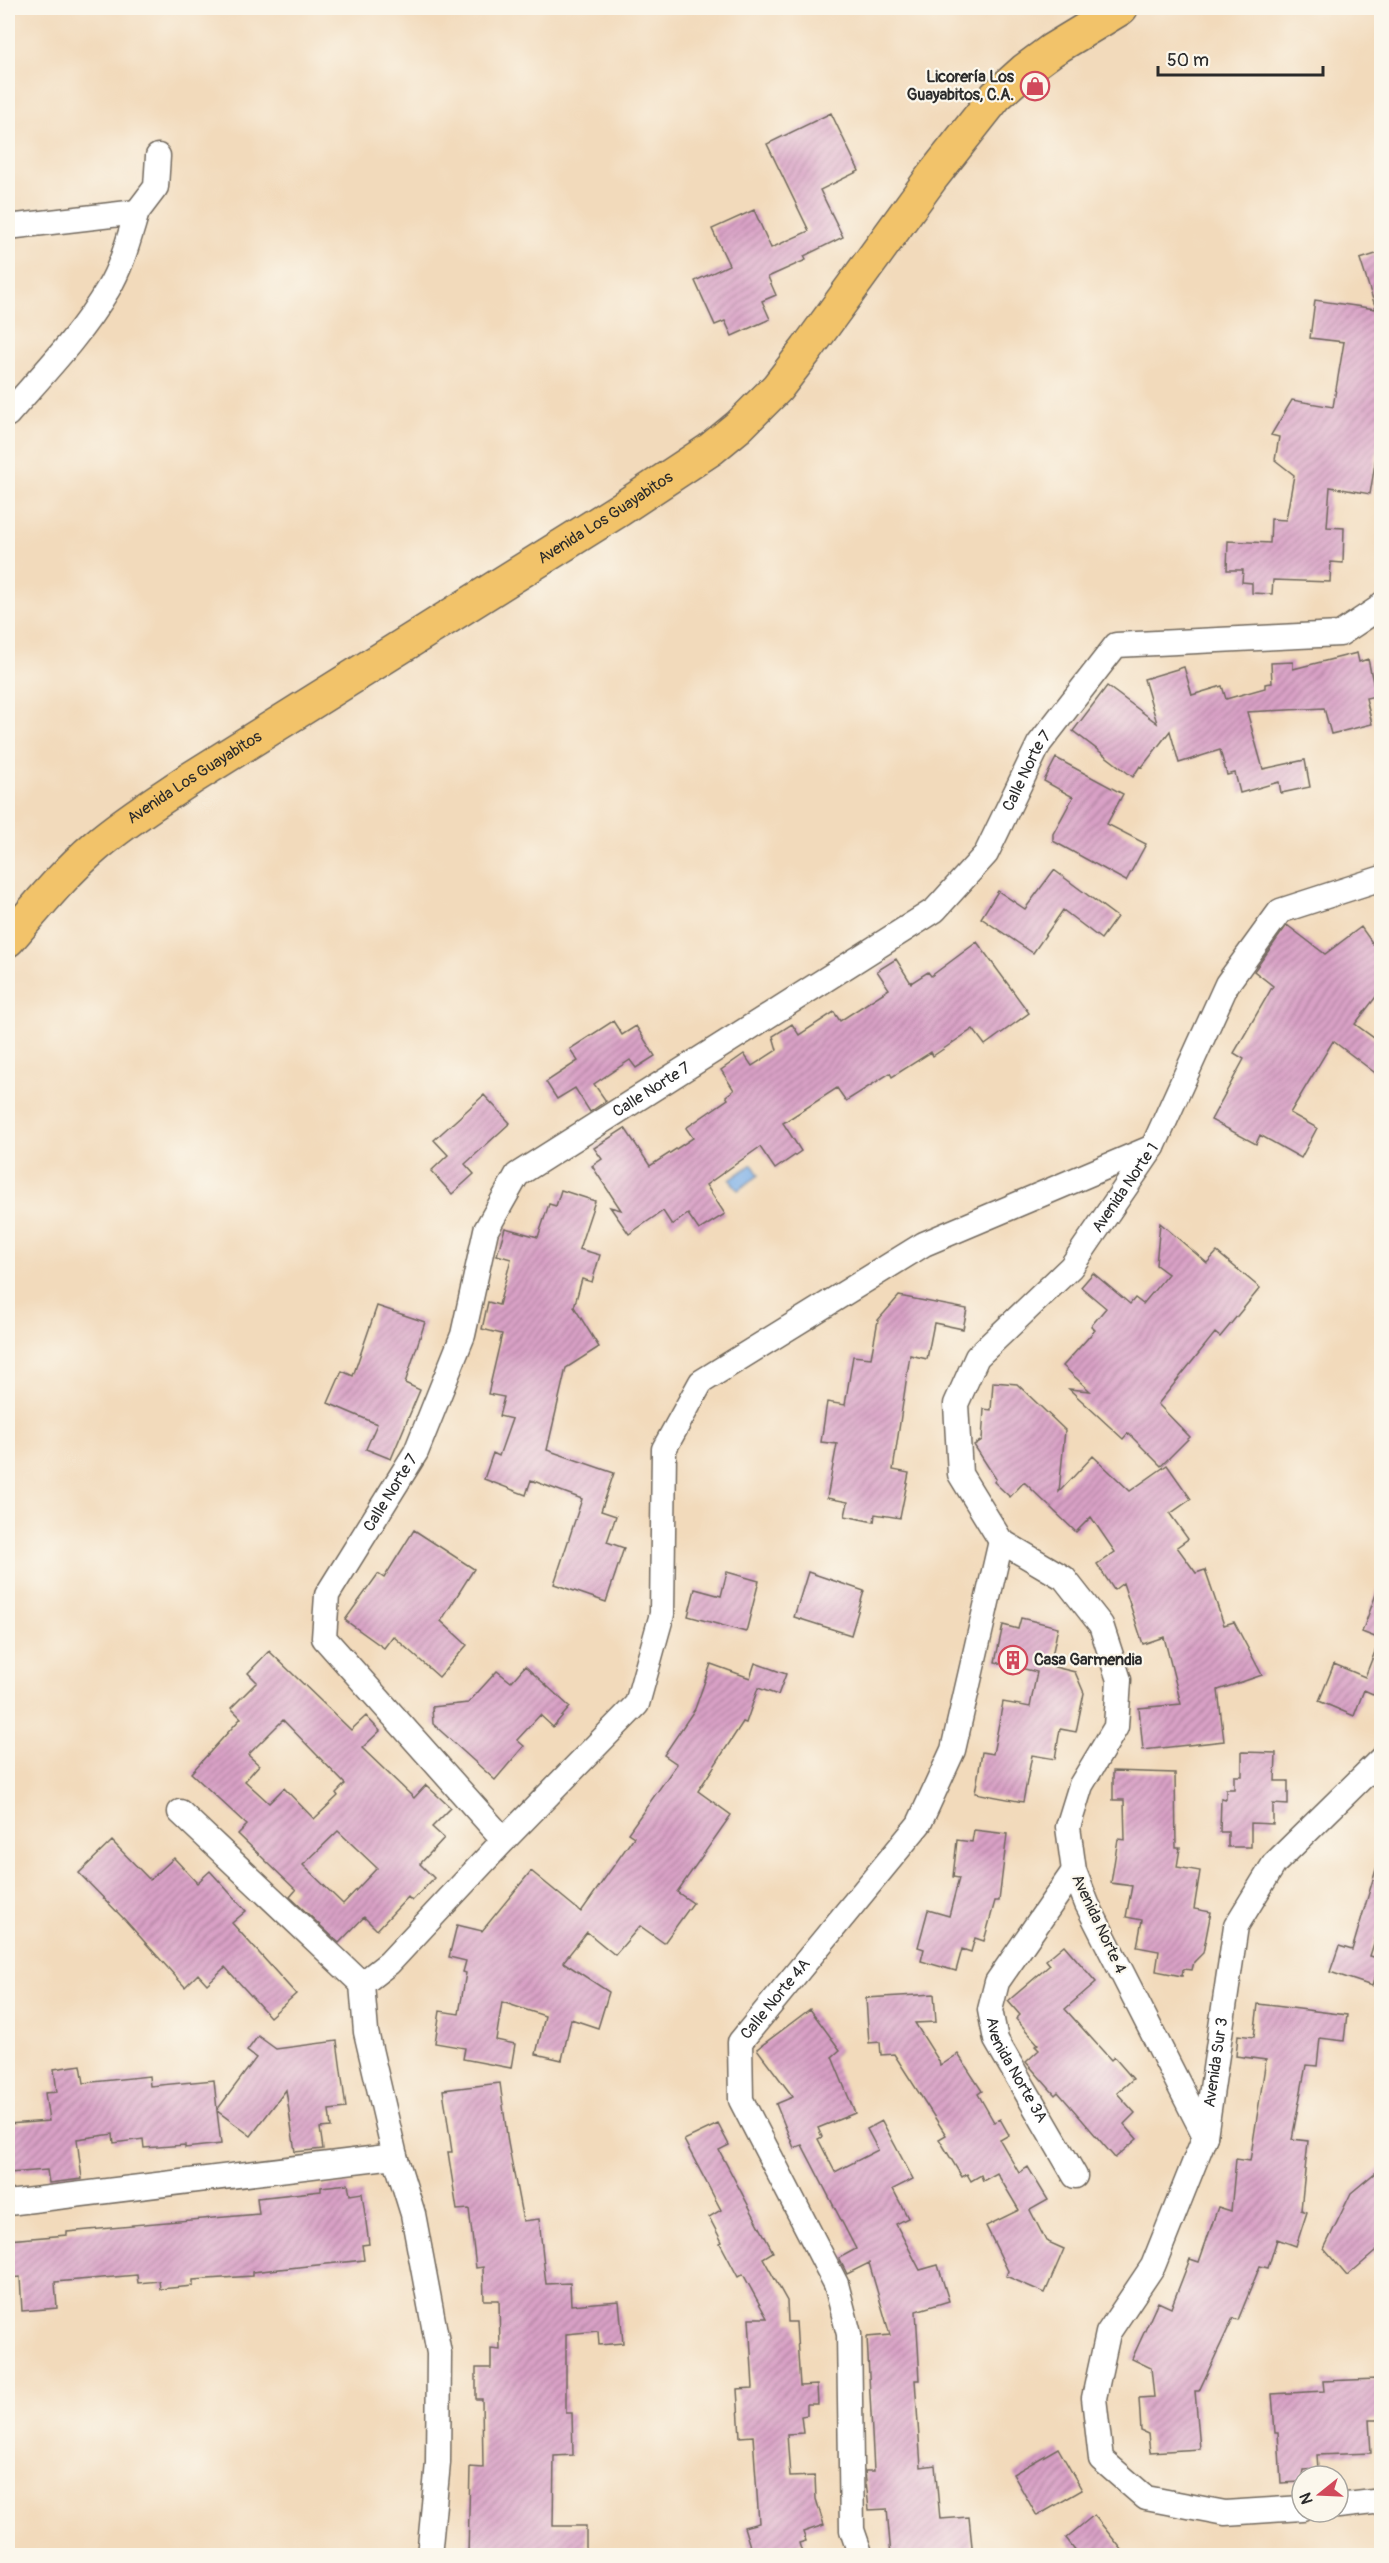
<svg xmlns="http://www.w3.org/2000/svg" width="1389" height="2563" viewBox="0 0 1389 2563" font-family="Pangolin,sans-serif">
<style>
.water{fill:#7aaee7;stroke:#526c89;stroke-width:1.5}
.building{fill:url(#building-hatch);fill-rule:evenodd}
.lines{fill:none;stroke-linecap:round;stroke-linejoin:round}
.minor-casing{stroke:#71685d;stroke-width:27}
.primary-casing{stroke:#71685d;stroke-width:36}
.minor{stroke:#fff;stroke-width:24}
.primary{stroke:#f2c36a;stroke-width:33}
.labels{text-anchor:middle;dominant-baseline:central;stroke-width:4.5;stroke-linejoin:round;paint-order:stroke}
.poi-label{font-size:16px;font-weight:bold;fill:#2b2b2b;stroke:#fbf7ec;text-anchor:end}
.street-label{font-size:16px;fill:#2b2b2b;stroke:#fbf7ec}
</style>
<defs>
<pattern id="building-hatch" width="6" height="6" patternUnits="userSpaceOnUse" patternTransform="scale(1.5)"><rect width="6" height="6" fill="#d9a1c6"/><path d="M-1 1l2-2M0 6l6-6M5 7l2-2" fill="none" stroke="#b083a1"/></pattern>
</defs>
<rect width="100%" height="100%" fill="#fbf7ec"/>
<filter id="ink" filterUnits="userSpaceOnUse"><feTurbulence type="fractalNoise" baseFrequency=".0167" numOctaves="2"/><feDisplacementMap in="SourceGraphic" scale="12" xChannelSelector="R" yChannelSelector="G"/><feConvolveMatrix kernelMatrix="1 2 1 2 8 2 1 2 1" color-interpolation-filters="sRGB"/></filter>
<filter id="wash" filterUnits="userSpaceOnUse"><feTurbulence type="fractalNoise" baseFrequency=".008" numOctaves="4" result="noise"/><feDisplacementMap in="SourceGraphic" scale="24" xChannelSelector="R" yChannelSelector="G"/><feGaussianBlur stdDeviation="1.35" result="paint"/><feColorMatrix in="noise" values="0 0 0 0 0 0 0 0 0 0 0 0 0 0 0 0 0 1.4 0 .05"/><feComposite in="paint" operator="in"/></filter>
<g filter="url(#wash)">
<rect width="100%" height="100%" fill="#f2dabb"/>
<!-- water -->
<path class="water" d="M752,1164L759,1175L738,1190L730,1180Z"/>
<g id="blocks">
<!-- building -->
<path class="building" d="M831,113L859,171L820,190L843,237L804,256L806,260L768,277L776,295L762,301L770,319L732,336L725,321L715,325L695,281L729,265L712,229L754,210L771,248L809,231L767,144Z
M1382,252V421L1370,494L1330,487L1327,527L1344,528L1343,563L1331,562L1330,582L1273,580L1272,594L1252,593V583L1242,582L1243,570H1227L1228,541L1270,543L1271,519L1286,520L1294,475L1275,460L1279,437L1271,435L1292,400L1333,407L1344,342L1310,338L1315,300L1376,309L1360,259Z
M1357,653L1359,662L1368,659L1376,696L1366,698L1372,724L1331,734L1324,708L1247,712L1263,769L1305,760L1310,787L1281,793L1279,782L1240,793L1235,773L1227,775L1220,750L1179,763L1170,731L1142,767L1140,766L1133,777L1073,731L1107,686L1157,723L1144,679L1184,667L1192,695L1222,686L1226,699L1265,688V684L1272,683L1271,663L1293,662V669Z
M1056,758L1123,794L1107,824L1146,844L1126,881L1053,841V834L1073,797L1044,781Z
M1054,870L1117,917L1101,939L1063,910L1033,953L981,918L998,891L1025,909Z
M1287,925L1325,954L1361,927L1373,944L1382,937V989L1355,1024L1382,1044V1078L1333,1041L1290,1113L1317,1128L1301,1158L1260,1135L1256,1144L1211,1120L1244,1059L1234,1053L1273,986L1254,971Z
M977,942L1029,1013L985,1045L973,1029L933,1056L931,1052L892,1077L890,1073L846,1101L837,1088L783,1123L801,1151L775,1169L760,1147L706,1185L725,1214L699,1230L688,1214L672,1225L663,1211L629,1234L610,1207L621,1210L592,1166L602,1159L594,1148L625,1128L650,1166L693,1138L686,1128L728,1099L726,1096L734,1090L721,1070L744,1054L752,1066L777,1050L773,1036L792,1024L799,1035L834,1012L840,1021L889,989L877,971L896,959L911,983L928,972L931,976Z
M613,1021L622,1035L636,1026L655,1056L636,1068L630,1060L594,1084L606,1101L590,1112L575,1088L557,1099L546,1082L578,1061L570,1049Z
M484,1095L510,1123L465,1164L474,1174L452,1194L431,1171L448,1155L434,1140Z
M561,1190L595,1201L579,1249L600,1255L592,1282L582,1279L574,1307L599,1347L566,1368L547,1450L614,1473L601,1511L616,1516L607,1542L624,1548L606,1602L554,1584L582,1499L531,1480L526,1495L484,1479L493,1453L499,1456L512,1419L499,1416L504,1397L488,1394L502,1334L482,1329L488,1302L499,1305L511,1259L497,1255L505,1228L538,1237L549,1204L556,1206Z
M1160,1223L1207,1263L1217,1252L1260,1288L1220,1337L1215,1333L1158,1404L1190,1437L1161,1466L1128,1433L1123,1439L1069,1389L1090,1391L1063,1366L1095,1330L1091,1326L1106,1308L1081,1287L1093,1273L1130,1304L1135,1298L1143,1304L1168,1274L1156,1265Z
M899,1296L967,1309L963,1329L934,1323L927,1359L910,1355L893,1470L909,1473L900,1518L875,1514L874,1522L845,1516L848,1502L827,1498L837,1444L821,1442L827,1402L845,1405L853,1356L871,1358L878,1320Z
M377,1306L425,1322L405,1383L420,1390L391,1459L366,1449L377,1424L328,1403L342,1371L353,1376Z
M993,1382L1017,1384L1065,1430L1059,1492L1093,1456L1130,1491L1167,1465L1191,1499L1170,1514L1188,1539L1177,1547L1196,1573L1205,1570L1224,1625L1234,1622L1262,1675L1218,1690L1224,1741L1143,1750L1139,1708L1181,1704L1164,1637L1143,1644L1123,1583L1114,1590L1097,1564L1115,1552L1091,1517L1076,1532L1024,1482L1010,1497L994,1482L996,1479L974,1445L982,1440L984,1409L991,1410Z
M414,1530L474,1569L441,1621L467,1645L439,1677L393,1636L384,1648L345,1620L378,1574L384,1578Z
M727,1572L759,1581L746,1632L688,1616L695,1589L721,1596Z
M808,1572L864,1591L851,1635L794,1617Z
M1379,1586H1382V1698L1364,1690L1354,1716L1319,1701L1334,1664L1365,1677L1380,1639L1362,1632Z
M1021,1618L1058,1627L1050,1666L1075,1672L1084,1693L1076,1732L1060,1729L1055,1759L1032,1755L1023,1802L975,1793L982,1752L993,1754L1003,1702L1030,1707L1037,1672L995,1662L1003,1625L1018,1629Z
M269,1651L351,1730L366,1716L380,1731L362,1748L414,1798L426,1785L451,1808L432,1827L444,1838L420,1864L434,1878L412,1901L408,1897L377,1930L364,1917L339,1943L290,1897L296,1890L238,1834L247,1825L191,1773L241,1718L231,1708L257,1682L248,1673ZM283,1720L345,1784L336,1793L338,1796L314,1819L284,1788L269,1803L245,1781L259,1765L248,1755ZM338,1831L377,1868L343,1904L303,1865Z
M755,1663L786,1674L778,1695L758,1688L746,1723L743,1722L698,1791L731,1815L677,1892L693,1903L664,1943L640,1926L615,1955L587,1932L563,1962L609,1992L598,2028L571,2019L562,2060L536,2054L545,2016L502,2002L496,2040L515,2044L511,2068L463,2059L465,2048L435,2043L440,2011L459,2014L466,1973L463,1972L466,1961L449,1957L457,1925L482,1931L531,1871L581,1912L634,1837L628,1833L677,1764L664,1755L695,1709L711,1664L750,1678Z
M525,1666L570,1707L553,1727L540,1715L517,1740L524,1746L495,1780L433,1724L432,1707L468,1703L497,1671L511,1682Z
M1242,1752L1276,1753L1275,1781H1288V1805L1273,1804V1824L1251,1823V1847H1228V1832H1220L1221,1798L1226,1799V1789H1234V1776H1242Z
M1113,1771L1175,1773L1176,1848H1180L1177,1867L1200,1871L1194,1909L1211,1912L1203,1953L1194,1962L1192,1970L1183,1969L1182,1976L1156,1971L1159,1951L1137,1947L1142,1920L1126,1917L1132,1886L1111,1883L1118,1839L1125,1840L1124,1800H1113Z
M974,1830L1007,1834L999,1901H995L984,1941L975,1938L971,1952L962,1949L956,1971L921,1961L924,1949L918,1947L928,1910L949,1916L959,1878L953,1877L957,1840L972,1842Z
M112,1841L150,1880L174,1858L197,1883L210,1871L246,1911L232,1923L296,1994L270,2017L225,1967L207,1984L198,1974L185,1987L125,1920L79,1873Z
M1377,1866L1382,1867V1918L1370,1956L1381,1959L1372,1986L1330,1972L1339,1946L1352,1950Z
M1064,1945L1096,1982L1065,2009L1111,2060L1114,2057L1133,2079L1117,2093L1135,2113L1124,2124L1137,2139L1115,2158L1058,2092L1055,2095L1026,2062L1039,2050L1035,2046L1038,2044L1016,2019L1020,2015L1008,2001L1050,1965L1046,1960Z
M934,1994L936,2022L915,2023L939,2061L940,2066L958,2054L982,2091L978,2094L994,2122L1000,2119L1009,2135L1000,2140L1019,2173L1028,2167L1048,2200L1030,2210L1046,2241L1064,2249L1045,2293L1006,2276L1008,2271L986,2226L1019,2210L997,2173L983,2181L981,2175L971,2181L967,2174L962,2177L939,2139L946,2135L894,2054L881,2055L880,2042L869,2043L866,1998Z
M1258,2004L1347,2015L1344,2041L1320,2038L1317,2066L1306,2065L1292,2139L1308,2141L1301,2210L1307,2212L1296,2246L1277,2239L1268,2268L1260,2266L1238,2320L1233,2318L1199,2391H1195L1200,2449L1150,2452L1148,2434L1141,2431L1139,2398L1154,2397L1151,2368L1132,2359L1158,2302L1171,2308L1190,2259L1199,2262L1218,2207L1231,2211L1236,2159L1250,2161L1266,2060L1236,2056L1238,2035L1254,2037Z
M810,2009L840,2050L832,2057L855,2113L818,2128L822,2137L818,2139L835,2172L878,2150L867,2129L882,2121L913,2179L893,2189L908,2218L896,2224L920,2270L938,2265L949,2301L916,2311L920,2380H915L921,2467L935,2465L940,2519L969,2517L973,2556H891L887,2509L869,2510L865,2471H874L867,2337L890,2335L869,2263L847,2274L839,2258L856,2249L802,2145L794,2148L776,2104L793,2097L757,2049Z
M258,2036L276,2049L337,2041L346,2108L329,2110L331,2127L320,2128L323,2149L295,2152L286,2090L251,2136L217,2111L221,2144L185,2148V2145L144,2148L143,2139L114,2143L113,2134L77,2139L82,2179L49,2183L47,2170L8,2173V2124L49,2121L45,2093L57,2092L54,2069L81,2065L84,2083L149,2076L150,2086L214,2080L217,2110L256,2058L247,2051Z
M500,2083L508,2143L523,2221L539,2219L546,2284L570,2283L571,2305L619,2301L623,2343L599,2345L598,2331L566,2334V2413H572L573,2455L554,2456L553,2526H586V2556H468L470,2467L483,2468L482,2399H476V2368H491V2349L500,2350L499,2300H484L483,2267L476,2268L469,2209L457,2210L448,2152H452L443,2090Z
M718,2124L729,2145L719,2150L773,2252L763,2258L787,2301L788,2322H796L800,2386L817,2385L818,2404H807V2415L801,2416L803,2433L787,2434L790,2477L815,2476L816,2499L824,2525L803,2532L806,2541L799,2543L803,2556H753L744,2527L759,2523L753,2436L740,2437L737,2389L753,2388L749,2318H767L743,2274L738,2277L720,2243L722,2242L709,2217L721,2210L684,2140Z
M1382,2167V2246L1347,2276L1324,2249L1351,2193Z
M348,2184L350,2195L362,2193L369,2244L362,2245L364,2260L252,2272V2276L193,2280V2286L160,2289L159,2281L138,2283L137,2275L55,2282L57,2308L22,2311L20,2277L8,2278V2240L67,2235V2232L133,2226L132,2225L259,2214L257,2198L321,2191V2187Z
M1378,2379L1380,2420H1369L1371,2453L1317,2455L1318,2469L1304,2470L1302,2482L1281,2483L1278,2433H1275L1272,2394L1324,2391L1323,2381Z
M1058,2448L1082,2490L1037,2516L1013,2474Z
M1094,2515L1127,2556H1080L1066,2538Z"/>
</g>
</g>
<g filter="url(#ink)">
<use href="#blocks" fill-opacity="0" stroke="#71685d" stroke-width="1.5"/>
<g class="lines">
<!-- minor casing -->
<g class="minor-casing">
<g id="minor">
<path d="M137,212L156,187L158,156"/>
<path d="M8,227L137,212C129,238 122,266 108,289C81,335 43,374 8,414"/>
<path d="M180,1812L362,1984"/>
<path id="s1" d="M504,1840L324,1638L327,1595L416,1452L463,1335L486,1230L517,1175L935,910L986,854L1039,744L1116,645L1340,634L1379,608L1382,604"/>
<path id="s2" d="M1074,1871L997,1982L990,2010L996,2040L1075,2176"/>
<path id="s3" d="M1205,2136L1087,1904L1074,1871L1068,1827L1081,1785L1116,1727L1119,1680L1101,1625L1064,1578L1001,1541L960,1474L956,1404L977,1357L1071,1267L1153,1147L1227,984L1280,911L1382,878"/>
<path d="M8,2203L395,2156"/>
<path d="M1338,2506L1382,2501"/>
<path id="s4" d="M1302,2508L1225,2513L1146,2498L1101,2459L1094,2398L1108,2333L1153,2266L1205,2136L1236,1926L1274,1864L1382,1758"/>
<path d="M429,2556L438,2463L439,2353L413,2214L395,2156L366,2032L362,1984L389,1963L504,1840L637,1704L662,1614L664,1449L701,1382L924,1244L1153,1147"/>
<path id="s5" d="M861,2556L852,2530L849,2334L836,2284L741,2100L740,2042L919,1824L953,1750L1001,1541"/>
</g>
</g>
<!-- primary casing -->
<g class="primary-casing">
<g id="primary">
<path id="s6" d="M8,940C36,908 63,874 96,846C125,821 159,800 190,779L619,510L711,449L739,426L777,388L807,349L932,177L996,96L1025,70L1052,50L1121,8"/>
</g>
</g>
<!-- minor -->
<use href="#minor" class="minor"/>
<!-- primary -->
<use href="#primary" class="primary"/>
</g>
</g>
<!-- icons -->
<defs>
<g id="shop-ring" transform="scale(1.5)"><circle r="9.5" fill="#fbf7ec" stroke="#d1495b" stroke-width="1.5"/><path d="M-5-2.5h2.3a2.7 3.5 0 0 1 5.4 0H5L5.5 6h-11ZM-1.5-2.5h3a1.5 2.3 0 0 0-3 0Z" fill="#d1495b"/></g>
<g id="building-ring" transform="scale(1.5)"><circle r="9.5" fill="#fbf7ec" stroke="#d1495b" stroke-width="1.5"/><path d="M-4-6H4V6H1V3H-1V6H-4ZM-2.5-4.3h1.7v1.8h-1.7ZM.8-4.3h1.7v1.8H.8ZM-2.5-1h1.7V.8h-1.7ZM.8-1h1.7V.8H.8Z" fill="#d1495b"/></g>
</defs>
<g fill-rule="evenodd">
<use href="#shop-ring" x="1035" y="86"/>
<use href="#building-ring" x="1013" y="1660"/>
</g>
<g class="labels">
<!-- poi labels -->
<g class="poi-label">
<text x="1014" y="77">Licorería Los<tspan x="1014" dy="18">Guayabitos, C.A.</tspan></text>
<text x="1034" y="1660" text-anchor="start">Casa Garmendia</text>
</g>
<!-- street labels -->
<g class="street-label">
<text stroke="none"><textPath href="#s6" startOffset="735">Avenida Los Guayabitos</textPath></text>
<text stroke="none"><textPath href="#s1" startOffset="1442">Calle Norte 7</textPath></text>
<text stroke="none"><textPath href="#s6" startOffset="249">Avenida Los Guayabitos</textPath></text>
<text stroke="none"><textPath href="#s1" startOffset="938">Calle Norte 7</textPath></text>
<text stroke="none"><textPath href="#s3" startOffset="1116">Avenida Norte 1</textPath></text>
<text stroke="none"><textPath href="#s1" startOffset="434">Calle Norte 7</textPath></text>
<text transform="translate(1099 1924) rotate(65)">Avenida Norte 4</text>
<text stroke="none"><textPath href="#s5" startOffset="596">Calle Norte 4A</textPath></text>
<text stroke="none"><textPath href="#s4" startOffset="640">Avenida Sur 3</textPath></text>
<text stroke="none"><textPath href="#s2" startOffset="230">Avenida Norte 3A</textPath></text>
</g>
</g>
<!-- margin -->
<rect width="1389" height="2563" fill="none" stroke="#fbf7ec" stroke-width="30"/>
<!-- north arrow -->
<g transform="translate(1320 2494) rotate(252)"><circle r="28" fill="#fbf7ec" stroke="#a8a59f" stroke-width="1.5"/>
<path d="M0-4.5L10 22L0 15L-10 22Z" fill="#d1495b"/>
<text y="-9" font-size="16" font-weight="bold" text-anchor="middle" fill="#2b2b2b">N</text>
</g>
<!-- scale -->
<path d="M1158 66v9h165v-9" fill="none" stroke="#2b2b2b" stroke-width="3"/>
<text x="1167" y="66" font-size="18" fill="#2b2b2b" stroke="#fbf7ec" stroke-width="4.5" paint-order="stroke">50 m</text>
</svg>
